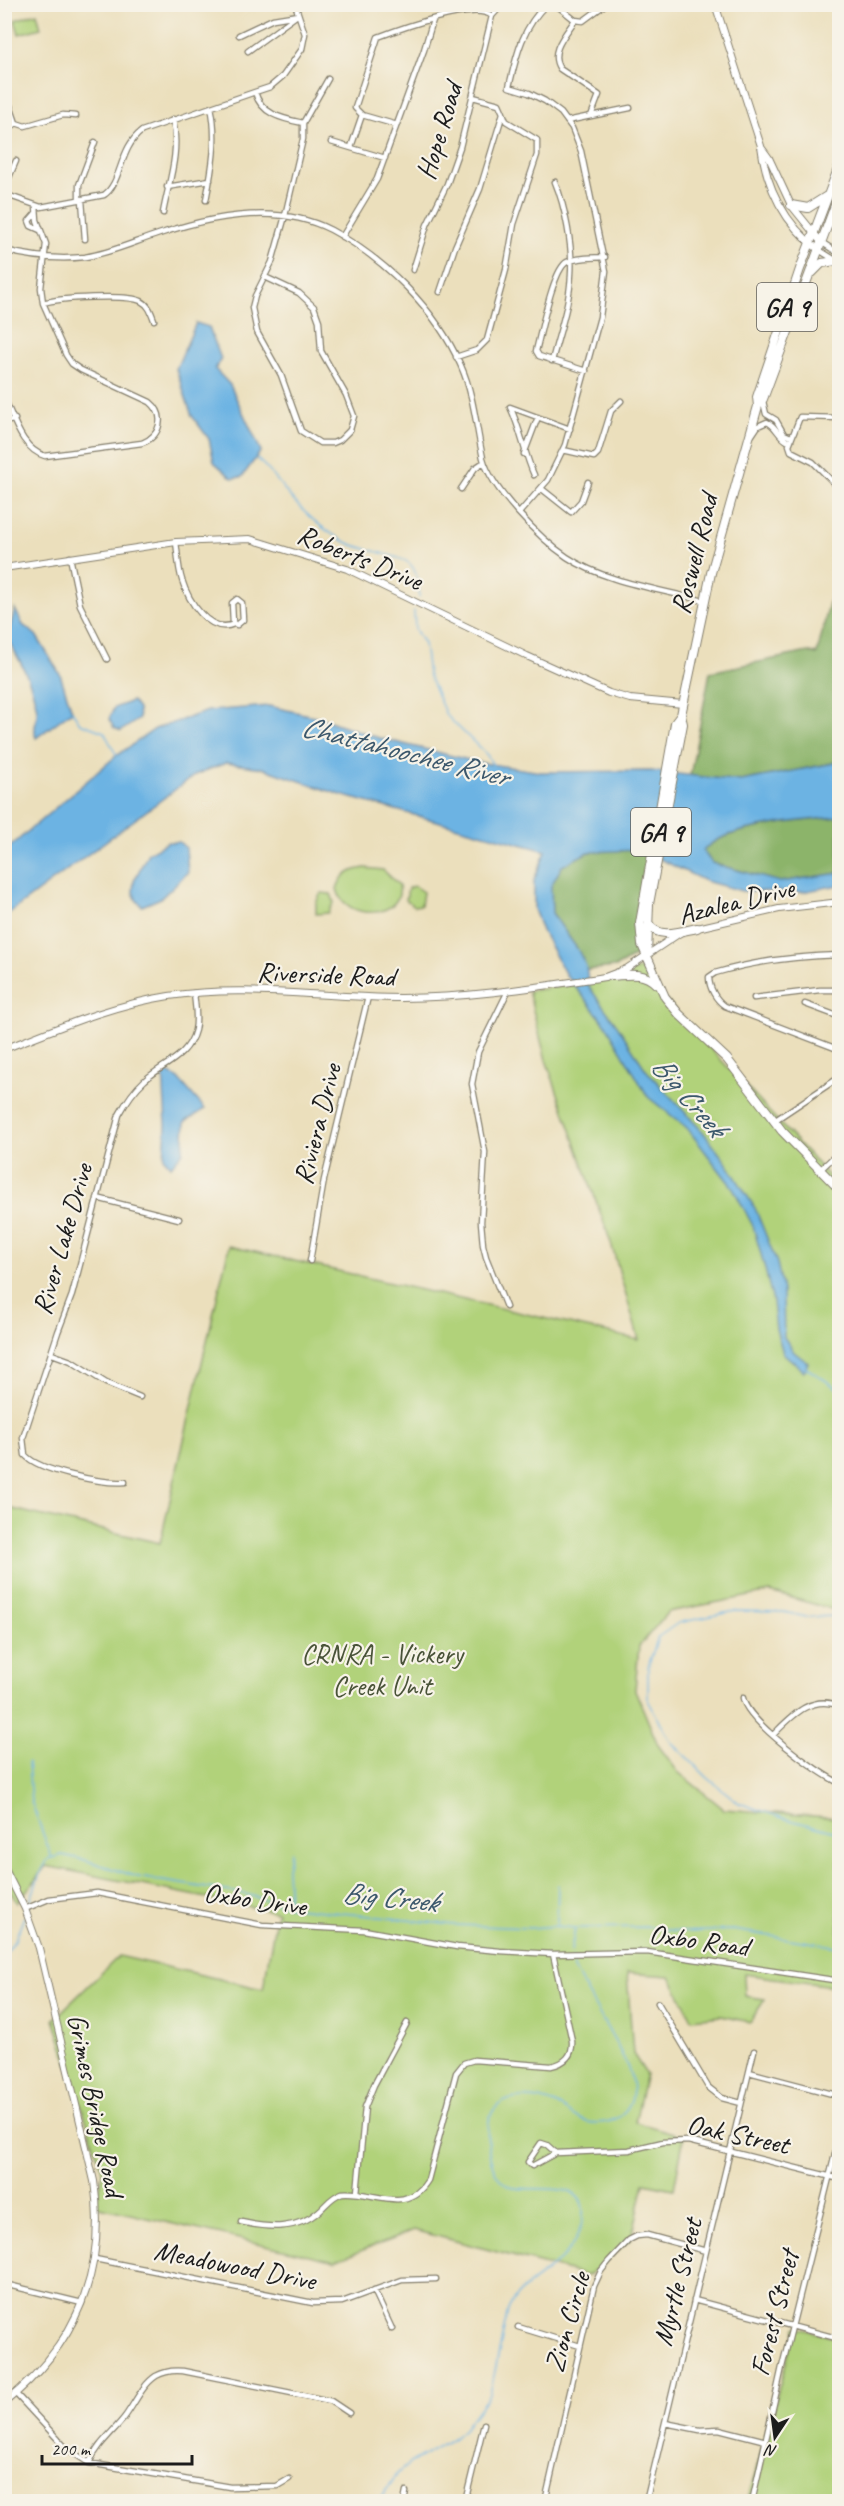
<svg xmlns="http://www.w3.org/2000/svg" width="844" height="2506" viewBox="0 0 844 2506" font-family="Caveat,sans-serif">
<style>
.green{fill:#b1d27a;stroke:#66774b;stroke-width:1.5}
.forest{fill:#8cb46a;stroke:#546843;stroke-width:1.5}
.water{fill:#6cb3e3;stroke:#446880;stroke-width:1.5}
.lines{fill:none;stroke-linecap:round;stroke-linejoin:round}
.stream{stroke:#6cb3e3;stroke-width:1.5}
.minor-casing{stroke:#847e6c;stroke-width:7}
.tertiary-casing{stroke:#847e6c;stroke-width:8}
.primary-casing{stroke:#847e6c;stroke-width:10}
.minor{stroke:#fff;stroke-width:4.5}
.tertiary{stroke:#fff;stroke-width:6}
.primary{stroke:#fff;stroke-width:8}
.labels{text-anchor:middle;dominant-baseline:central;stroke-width:4.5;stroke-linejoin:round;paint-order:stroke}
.shield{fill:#f7f3e8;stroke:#5e5c59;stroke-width:1.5}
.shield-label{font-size:27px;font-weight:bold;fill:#1c1c1c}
.street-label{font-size:28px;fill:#1c1c1c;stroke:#f7f3e8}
.park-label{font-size:28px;fill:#495338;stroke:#f7f3e8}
.water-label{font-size:30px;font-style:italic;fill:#3c586c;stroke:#f7f3e8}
</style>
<rect width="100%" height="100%" fill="#f7f3e8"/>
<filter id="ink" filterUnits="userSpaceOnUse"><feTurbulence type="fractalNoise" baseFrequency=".0167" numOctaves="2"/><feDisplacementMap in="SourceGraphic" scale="12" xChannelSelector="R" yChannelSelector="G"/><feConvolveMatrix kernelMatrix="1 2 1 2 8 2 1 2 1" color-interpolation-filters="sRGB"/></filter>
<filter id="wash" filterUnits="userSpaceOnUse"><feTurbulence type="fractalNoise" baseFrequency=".008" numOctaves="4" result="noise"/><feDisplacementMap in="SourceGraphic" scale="24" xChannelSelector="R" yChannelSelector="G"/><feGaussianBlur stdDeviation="1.35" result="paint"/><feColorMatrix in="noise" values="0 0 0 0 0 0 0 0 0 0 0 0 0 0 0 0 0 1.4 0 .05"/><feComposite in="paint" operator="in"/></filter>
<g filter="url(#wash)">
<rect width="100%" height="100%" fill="#ebdfbc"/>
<!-- green -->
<path class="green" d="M37,13L41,28L19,34L15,20Z
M365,868L383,870L399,885C405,918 345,923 337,889C341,874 351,870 365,868Z
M414,886L423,892L421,905L414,906L406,900L408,888Z
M321,893L331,894L334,902L328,913L316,914V903Z
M643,968L658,992L839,1187V1611L770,1592L668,1612L639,1646L635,1690L658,1745L678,1772L724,1809L839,1818V1987L744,1974L745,1996L765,1999L750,2022L721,2016L692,2019L670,1976L627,1973L633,2054L646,2074L635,2122L684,2136L674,2189L644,2183L632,2238L588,2276L414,2230L335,2261L95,2206L103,2174L54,2019L119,1956L263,1989L277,1912L46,1866L17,1903L4,1880V1507L160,1543L229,1246L639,1340L611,1243L546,1060L528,991L606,980Z
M796,2327L839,2339V2501L747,2502Z"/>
<!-- forest -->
<path class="forest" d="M839,561V762L741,781L690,776L710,672L808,652L817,654Z
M839,817V873L780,882L712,863L703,851C722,826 808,820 839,817Z
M616,850H641L647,853L636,917L637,949L635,956L616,967L586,970L578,950L552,913L551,886L562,866L569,862L588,852Z"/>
<!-- water -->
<path class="water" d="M196,323L209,327L221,359L215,369L230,385L261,451L242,477L232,478L214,462L209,439L192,416L176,369Z
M15,609L23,625L36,635L60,674L72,711L36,738C32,728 38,720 37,710C33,684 20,660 7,638Z
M132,701L138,709L139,719L121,731L114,728L109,719L114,708Z
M269,706L318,717L379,738L477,762L541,772L651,771L741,781L839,762V817C808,820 721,826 703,851L712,863L780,882L839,873V885L802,892L742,891L705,881L641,850L588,852L562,866L551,886L552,913L578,950L586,966L589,987L617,1025L646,1070L704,1133L728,1165L755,1208L777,1263L783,1290L784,1337L794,1352L808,1363L804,1371L783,1353L776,1329L773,1302L764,1265L753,1226L733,1188L687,1128L648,1097L606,1025L566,975L542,931L534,909V880L546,851L341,795L262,768L226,763L197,774L184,783L5,916V851L116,756L155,729L208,711Z
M168,842H179L186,848L188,872L161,898L142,906L137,901L133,892L134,881L148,853Z
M163,1071L178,1078L205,1109L185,1122L183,1152L171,1166L164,1158L166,1125Z"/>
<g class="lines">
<!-- stream -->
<path class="stream" d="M257,459C269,469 277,480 287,493C303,512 325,532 348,543C363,550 399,555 409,563C418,571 419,586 419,597
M414,611L415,629L424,644L428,674L446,715L487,755L494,767
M72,711L80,723L104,732L117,756
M805,1367L840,1390
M840,1616L806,1617L784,1612L735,1611L678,1623L658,1637L648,1667V1700L671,1742L708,1778L739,1803L786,1819L840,1833
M28,1762L31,1801L52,1858
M289,1905L287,1868L291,1852
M28,1907L39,1876L48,1859L62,1855L85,1860L138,1877L245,1894L295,1908L455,1925L530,1928L557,1926L575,1928L649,1927L683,1932L733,1930L840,1947
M557,1926L558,1885
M571,1951L575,1929
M4,1956L15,1940L24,1917
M378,2502L398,2473L410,2463L455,2437L464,2429L490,2394L508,2310C523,2275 567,2273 581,2226C583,2219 584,2211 582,2204C574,2180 525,2193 510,2187C489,2177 485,2140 489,2121C495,2092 534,2095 555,2104C566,2109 575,2119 587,2122C600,2124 615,2123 625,2112C645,2089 622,2055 610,2033C598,2012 586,1990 574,1969L572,1956"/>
</g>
</g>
<g filter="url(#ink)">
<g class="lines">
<!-- minor casing -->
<g class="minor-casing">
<path id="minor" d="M295,4L305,34L302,49L283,76L270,87L255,92C261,115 284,119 303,123
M555,4L575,20L583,21L606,4
M239,35L273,19L298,15
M248,51L296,16
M4,95L7,97L16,123
M591,116L630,108
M567,121L591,116L599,95L560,69C548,52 566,34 575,20
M16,123L25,126L63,115L76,116
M397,125L362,115L355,108L378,37C399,29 475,1 492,16
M4,134L16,123
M331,142L385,158
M351,147L362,115
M167,187L210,180
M4,189L16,161
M4,194L41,207L104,195C122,183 119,148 142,131L255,92
M79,200V185L95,142
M82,200L85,239
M206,200C212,170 218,138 211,107
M36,213L29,221L31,226L40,230
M163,213C169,180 180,154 173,119
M342,237L377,179L424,50L433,20
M821,242L840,254
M4,250C31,257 58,260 85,257C111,253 134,242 159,234C212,216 279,203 331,230C385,259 436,309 461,366C474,395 476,427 483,458C491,489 540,539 567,557C606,583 660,589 704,601
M819,250L840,263
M413,270L427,225L447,184L460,147L492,16L503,4
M265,277L299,293L314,307L319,321L321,351L346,395L354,416L350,430L340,440L333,443H320L301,431L281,375L257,332L252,308L255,296L272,262L285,216L303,139V123L328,79
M440,292L455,247L480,189L503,113L499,104L473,97
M43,303C59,298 126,294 141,301C149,305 151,312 154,320
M456,357L477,350L487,340L506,270L514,224L537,155V140L506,121L503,113
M552,361C559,333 570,303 571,274C573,247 565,206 555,182
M586,371L539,356L536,351C541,333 553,269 567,262C577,257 593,258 605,257
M4,398C14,418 21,449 45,456L142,443C161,436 166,415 150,402L81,370L72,364L66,355L43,303L41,288L46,244L37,220L36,206
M763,401L766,414L776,420L784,434L791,437
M840,418L800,417L789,445L791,451L813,462L840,489
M4,423L15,419
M752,435L758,426L767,422C777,426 777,436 789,442
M563,450L594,457L598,453L611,411L621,401
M524,454L538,417
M534,475C524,453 521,429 510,407L570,429
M461,489L475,468L484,462
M542,489L571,512L581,501L588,482
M520,512L548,480L565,445L600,317L606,271L581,151L572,128L561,113L545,101L529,93L509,87C516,57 522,27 547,4
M176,542C178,555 178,568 182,580C188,600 209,635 234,624
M70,557L80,605L107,659
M237,599L242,603L243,620L237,625L233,623L232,603Z
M840,955C797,956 756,961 715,973L709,977C709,988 716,1000 725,1006L840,1050
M754,998L820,990H840
M805,1004L840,1017
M774,1121L840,1077
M820,1170L840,1151
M97,1198L179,1219
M310,1261L324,1180L368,997
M506,1307L486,1257L483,1245L481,1222L485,1152L472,1084L478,1052L508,991
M52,1354L71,1361L106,1383L140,1397
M125,1482C103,1484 39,1471 25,1455L23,1438L58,1332L72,1295L119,1115C126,1102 133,1091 144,1081C162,1064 188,1058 195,1030C198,1018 195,1005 194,993
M743,1698C746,1720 818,1774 840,1783
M773,1735C792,1716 811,1694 840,1706
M25,1909L49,1899L97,1893L262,1925L364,1930L457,1947L500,1951L553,1954L647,1952L840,1981
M658,2003L708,2087L722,2098L741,2103
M749,2072L840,2096
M556,2153L547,2145L541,2143L528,2162L532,2166L556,2153L629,2150L663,2142L688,2141L840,2179
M357,2193L365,2107L374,2085L407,2023
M241,2222C268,2228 297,2231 319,2211C327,2204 332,2196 342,2193C374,2190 406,2216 428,2180L456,2073L464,2063L474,2060L551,2066C565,2063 573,2056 572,2041L553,1954
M95,2259L313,2303L342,2302L402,2280L436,2279
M4,2284L82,2303
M374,2290L392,2329
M694,2300L840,2339
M518,2327L580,2346
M16,2394L66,2448L89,2463L230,2487L277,2486L289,2479
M665,2423L700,2430L719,2429L766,2441
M89,2463C97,2445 112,2433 124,2418C134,2405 142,2385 156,2376C165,2371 174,2370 183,2371L331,2401L349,2413
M404,2502L406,2492
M465,2502L484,2424
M545,2502L594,2286L601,2271L609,2261L629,2240L637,2236L647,2235L706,2251
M646,2502L754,2051
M752,2502L782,2367L840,2134"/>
</g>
<!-- tertiary casing -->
<g class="tertiary-casing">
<path id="tertiary" d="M715,4L761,146C766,187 785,225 819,250
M761,147L769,158L791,205L821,242
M4,568L176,542L250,539L347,569L527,656L609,693L630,699L683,704
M693,929L779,909L840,902
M4,1049C58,1028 111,1005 169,996C245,984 324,998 401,998C470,998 537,987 605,977L626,969L680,933
M4,1867L25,1909L39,1948L94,2181C107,2271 76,2346 4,2403"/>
</g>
<!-- primary casing -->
<g class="primary-casing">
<path id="primary" d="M840,164L800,269L757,397L758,406L711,573L681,715L675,723L640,923L642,945L665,997L679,1014L727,1059L782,1131L840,1190
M791,205L808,208L827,196
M812,273L822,263L836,261
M758,406L763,399L840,192
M649,924C658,940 682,931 697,928
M647,955L649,904L683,724L681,715
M612,976C628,975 643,971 656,984"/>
</g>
<!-- minor -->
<use href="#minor" class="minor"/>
<!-- tertiary -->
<use href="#tertiary" class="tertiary"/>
<!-- primary -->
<use href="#primary" class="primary"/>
</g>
</g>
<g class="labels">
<!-- shield labels -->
<g class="shield">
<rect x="757" y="283" width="60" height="48" rx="4.5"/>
<rect x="631" y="808" width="60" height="48" rx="4.5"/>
</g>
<g class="shield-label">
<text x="787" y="307">GA 9</text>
<text x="661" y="832">GA 9</text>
</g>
<!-- street labels -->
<g class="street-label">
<text transform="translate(439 131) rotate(-73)">Hope Road</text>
<text transform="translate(694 554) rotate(-76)">Roswell Road</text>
<text transform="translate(360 557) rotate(22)">Roberts Drive</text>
<text transform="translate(736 901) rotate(-14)">Azalea Drive</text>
<text transform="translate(326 974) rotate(2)">Riverside Road</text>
<text transform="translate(317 1124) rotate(-76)">Riviera Drive</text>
<text transform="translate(62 1239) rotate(-74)">River Lake Drive</text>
<text transform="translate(255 1899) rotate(8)">Oxbo Drive</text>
<text transform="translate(699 1940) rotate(8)">Oxbo Road</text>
<text transform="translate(96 2105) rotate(78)">Grimes Bridge Road</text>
<text transform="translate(738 2134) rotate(12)">Oak Street</text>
<text transform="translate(235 2265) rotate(11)">Meadowood Drive</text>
<text transform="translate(677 2282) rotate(-76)">Myrtle Street</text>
<text transform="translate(774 2313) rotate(-76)">Forest Street</text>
<text transform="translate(567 2322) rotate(-74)">Zion Circle</text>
</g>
<!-- park labels -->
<g class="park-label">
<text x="382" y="1653">CRNRA - Vickery<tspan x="382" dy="32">Creek Unit</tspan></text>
</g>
<!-- water labels -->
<g class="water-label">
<text transform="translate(405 751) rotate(14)">Chattahoochee River</text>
<text transform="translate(689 1096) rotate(49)">Big Creek</text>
<text transform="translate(390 1897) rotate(6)">Big Creek</text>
</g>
</g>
<!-- margin -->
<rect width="844" height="2506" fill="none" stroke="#f7f3e8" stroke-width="24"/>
<!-- north arrow -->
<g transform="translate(775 2437) rotate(193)" stroke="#f7f3e8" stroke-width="4.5" paint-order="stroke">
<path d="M0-4.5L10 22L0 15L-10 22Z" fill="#1c1c1c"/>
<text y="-9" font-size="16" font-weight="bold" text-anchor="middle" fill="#1c1c1c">N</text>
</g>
<!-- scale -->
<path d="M42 2455v9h150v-9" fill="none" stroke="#1c1c1c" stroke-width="3"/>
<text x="51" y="2455" font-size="18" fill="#1c1c1c" stroke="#f7f3e8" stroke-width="4.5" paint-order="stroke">200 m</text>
</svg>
